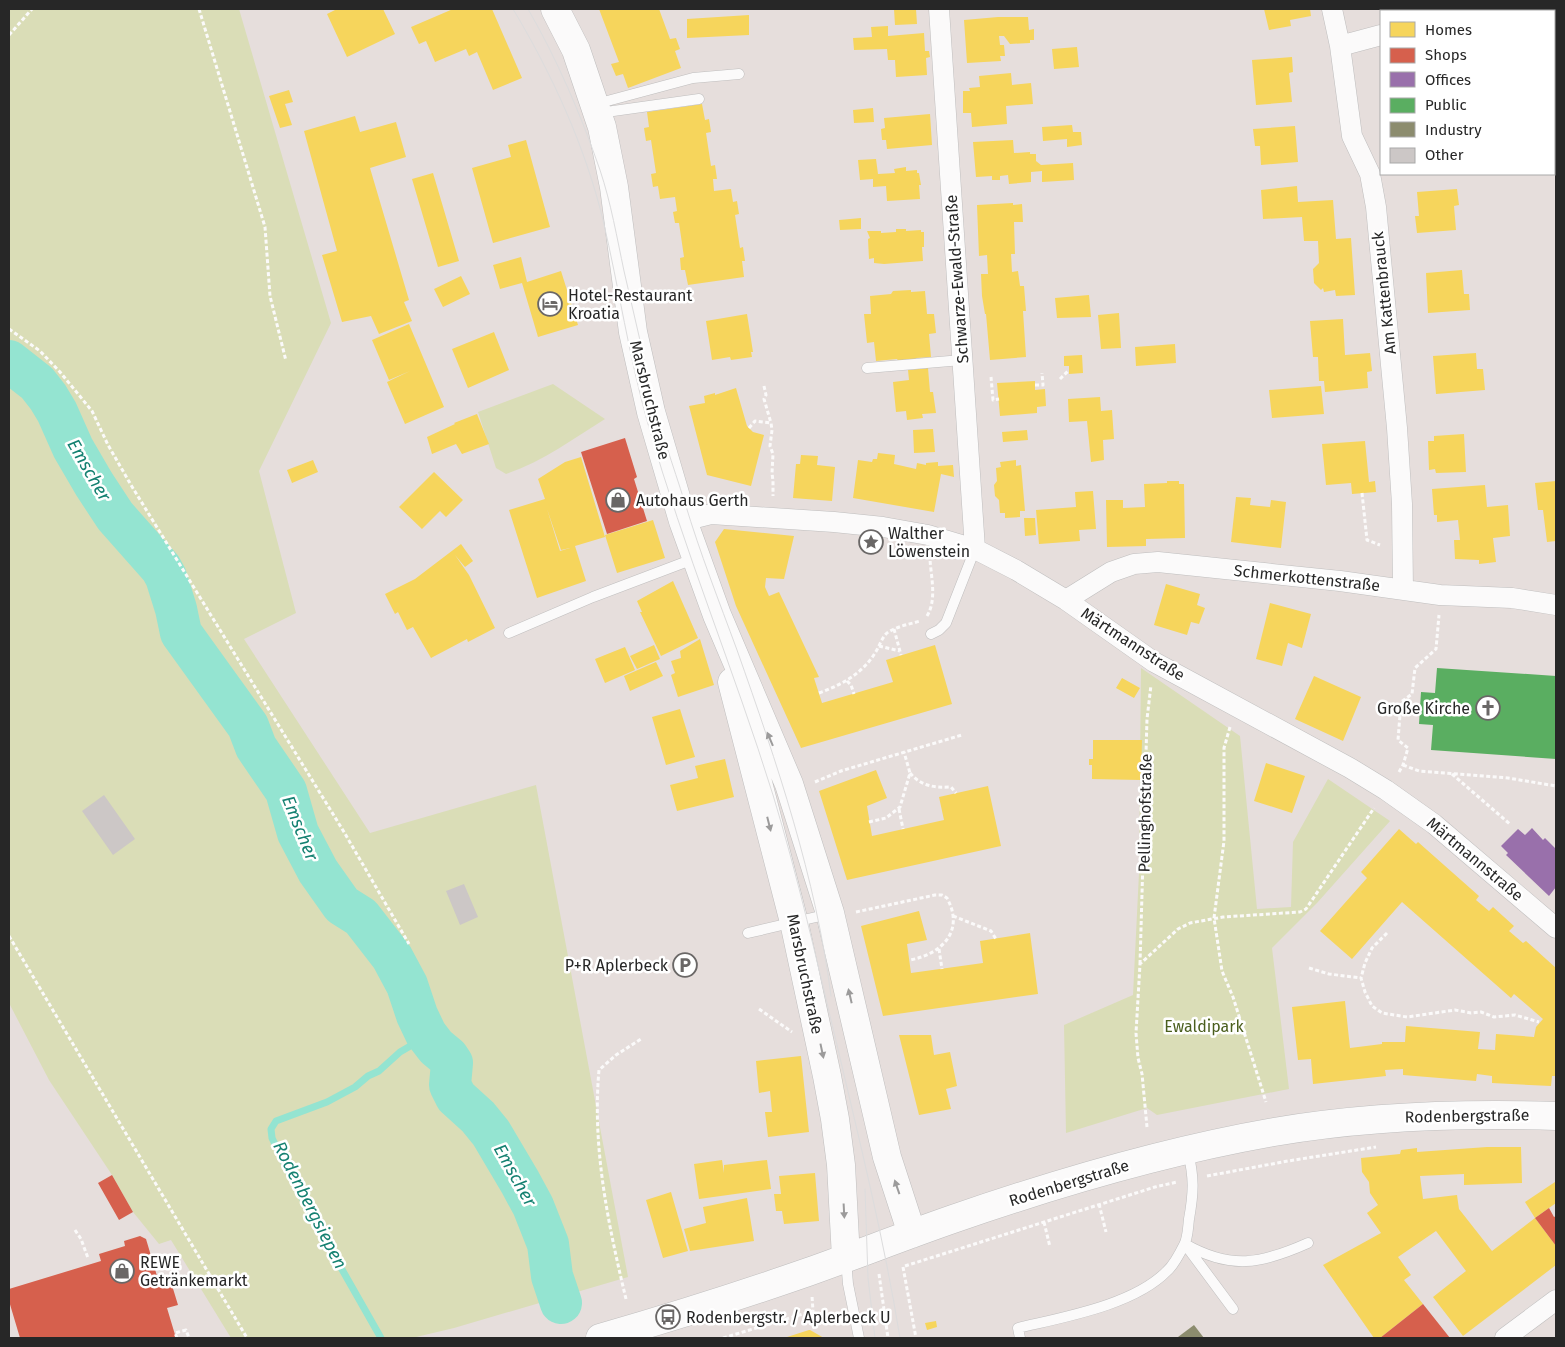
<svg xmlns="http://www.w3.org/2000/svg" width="1565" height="1347" viewBox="0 0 1565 1347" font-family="'Fira Sans',sans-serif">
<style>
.green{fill:#daddb7}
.homes{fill:#f6d55c;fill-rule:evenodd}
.shops{fill:#d6604d}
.offices{fill:#9970ab}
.public{fill:#5aae61}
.industry{fill:#8c8c6e}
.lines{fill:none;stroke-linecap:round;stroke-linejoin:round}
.stream{stroke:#94e4d1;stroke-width:7}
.river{stroke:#94e4d1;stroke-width:42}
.building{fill:#ccc7c6}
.lane-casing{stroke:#bfbebe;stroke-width:11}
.street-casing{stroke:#bfbebe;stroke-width:21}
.secondary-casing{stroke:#bfbebe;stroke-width:29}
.path{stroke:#fbfafa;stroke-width:3;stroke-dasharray:4 2.5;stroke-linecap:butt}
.lane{stroke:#fbfafa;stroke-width:10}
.street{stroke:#fbfafa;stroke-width:20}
.secondary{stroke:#fbfafa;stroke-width:28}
.tram{stroke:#dcdcdd;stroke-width:1}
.oneway{fill:#9c9b9b}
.labels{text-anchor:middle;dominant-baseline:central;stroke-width:5;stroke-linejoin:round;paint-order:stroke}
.street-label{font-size:16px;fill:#272727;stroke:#fff}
.poi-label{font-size:16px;fill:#272727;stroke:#fff;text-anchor:start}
.park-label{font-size:16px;fill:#4a5e1d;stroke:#fff}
.water-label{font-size:18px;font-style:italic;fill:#158171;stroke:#fff}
</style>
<rect width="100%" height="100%" fill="#e6dedc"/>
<!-- green -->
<path class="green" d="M9,9H239L331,323L259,471L296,613L244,639L370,833L536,785L628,1277L454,1328L412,1338H231L171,1240L159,1244L133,1212L112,1175L49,1080L9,1003Z
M553,384L605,419C573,439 542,462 506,474L496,468L478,412Z
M1141,668L1240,736L1257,909L1291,907L1293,842L1328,779L1390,821L1317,903L1272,948L1289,1089L1157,1115L1147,1108L1066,1133L1064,1025L1133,995L1139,873Z"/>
<!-- homes -->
<path class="homes" d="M337,9H383L395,34L347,57L327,14Z
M453,9H492L522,78L493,90L477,52L469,56L466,49L435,62L426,41L419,44L411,27Z
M599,9H659L670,39L676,38L680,49L675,51L681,68L628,88L623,74L616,76L611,64L619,62Z
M894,9H916L917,24L895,25Z
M1264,9H1310L1311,16L1290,20L1291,26L1269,30Z
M749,15V35L687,38V19Z
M998,17H1028L1029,30L1034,29V40H1030V43L1010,44L1004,36H999L1000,45H1004L1005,56H1000L1001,61L967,63L964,20Z
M888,26V36L924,33L925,51H929L930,57L926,58L927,75L896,77L895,60H888L887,49L854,50L853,38L872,37L871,27Z
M1077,47L1079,67L1054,69L1052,49Z
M1292,57L1293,72L1289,73L1292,102L1256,105L1252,60Z
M1011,73L1012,85L1031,83L1033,104L1006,106L1007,124L972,127L971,113H963V91H970L969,88L980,87L979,76Z
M289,90L293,102L285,104L292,125L280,128L269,96Z
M702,104L705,120L709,119L711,132L706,133L711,166L715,165L717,179H713L714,191L731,189L733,202L737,201L739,214L735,215L740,248L743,247L745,261H742L744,277L688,285L685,270H681L680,258L684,257L679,223H675L673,212L677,211L675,197L660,199L658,186L653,187L651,174L656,173L651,140L646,141L644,128L649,127L647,112Z
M873,108L874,122L854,123L853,110Z
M930,114L932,145L887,149L886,140H882L881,129L885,128L884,118Z
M355,116L360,132L396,122L406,157L370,168L409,300L404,302L412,321L379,334L371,316L342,322L322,255L337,251L304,131Z
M1072,125L1073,132H1081L1082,145L1067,147V139L1043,141L1042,127Z
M1295,126L1298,162L1261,165L1260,146H1255L1253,129Z
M526,140L550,227L493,243L472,168L511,157L508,145Z
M1013,140L1014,153L1030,152V154H1036V161L1041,165L1073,163L1074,180L1042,182V171L1031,172V182L1009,184L1008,175L1000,176V180H992V176L976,177L973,142Z
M876,159L878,174L895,173L894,169L906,167V171L917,170V173H919L921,185H919L920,199L887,201L886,186L873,187V179L860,180L858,160Z
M433,173L459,261L438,267L412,179Z
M1297,186L1298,202L1333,200L1336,239L1351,238L1355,295L1336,296L1335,290L1324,292L1323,288L1321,290L1314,283L1313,269L1319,263L1318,241H1304L1302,217L1263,219L1261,190Z
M1457,189L1459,205L1454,206L1456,230L1417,233L1415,216H1419L1417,192Z
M1013,203V205L1022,204L1023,222H1014L1015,254H1011L1012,272L1018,271L1020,286H1024L1026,311H1023L1026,357L990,360L986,314H985L982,296L981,274H988L987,255L979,256L977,205Z
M861,218V229L840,230L839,220Z
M896,229H906V231L921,230V232H924V247H922L923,261L884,264L874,263V258L869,259L868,239L870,238L867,231H881V233L896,232Z
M521,257L527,282L561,271L578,325L538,337L522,283L500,289L493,265Z
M1462,270L1464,294H1469L1470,310L1428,313L1426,273Z
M461,276L470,294L443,307L434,289Z
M911,290V292L925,291L927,314H934L936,333L929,334L931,357L916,358L917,361L899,362L897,359L876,361L874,342L867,343L864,314H871L870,296L891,294L893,291Z
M1089,295L1091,317L1057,318L1055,298Z
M1119,313L1121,348L1101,349L1098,315Z
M747,314L753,352H751L752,357L731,360L730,357L712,360L706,321Z
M1343,319L1345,355L1370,353L1372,371L1367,372L1368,388L1325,392L1324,381H1319L1318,357H1313L1310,321Z
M409,324L444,407L405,424L387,382L410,371L389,380L372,340Z
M494,332L509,370L468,388L452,349Z
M1175,344L1176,363L1136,366L1135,347Z
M1476,353L1477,369H1483L1485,390L1436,394L1433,356Z
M1082,355L1083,373L1069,374V366H1064V356Z
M928,368L930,392H933L936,413L922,414L923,418L907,420L906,411L896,412L893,382L909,380L908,370Z
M1035,381V390L1045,389L1046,406L1037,407V413L1000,416L997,383Z
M1321,386L1324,414L1272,418L1269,390Z
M736,388L747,426L753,432L764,435L751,486L707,475L689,406L705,403L704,396L715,393V395Z
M1100,397L1101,411L1112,410L1114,439L1103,440L1104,460L1091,462L1087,421L1069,422L1068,399Z
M477,414L489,444L462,454L456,444L432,454L427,437L455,424L454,423Z
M933,429L935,452L914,453L913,430Z
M1027,430L1028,440L1003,442L1002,432Z
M1464,434L1466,472L1436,473L1435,469L1429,470L1428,441H1434V436Z
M1365,441L1369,482L1375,481L1376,492L1352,494L1351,483L1326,485L1322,444Z
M878,453L895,455L894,464L916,469L917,463L926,465V463L938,462V466L953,465L954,477L941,474L934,512L853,498L858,460L872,462L873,459H877Z
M801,455L818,456L817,465L835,467L832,501L793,498L796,464H800Z
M581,457L605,537L575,546L586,581L537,598L509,510L545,499L538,479L565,462ZM547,509L561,550L570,548L560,551Z
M313,460L318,472L292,483L287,470Z
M1016,460V466L1021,465L1025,511H1020V517L1005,518V513H1000L999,500L995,496L994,485L997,481L996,468L1001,467L1000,462Z
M434,472L463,500L446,517L440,511L422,529L399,507Z
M1167,481H1179V484H1184L1185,538L1146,539V546L1107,547L1106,500H1123V508L1145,507L1144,484L1167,483Z
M1556,481V541L1547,542L1543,510H1538L1535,483Z
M1485,485L1487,507L1508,505L1510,536L1493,538L1496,562L1479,564V560L1455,559L1454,540H1460L1458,520L1437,522V515H1434L1432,489Z
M1093,491L1096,529L1079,530L1080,541L1039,544L1036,510L1076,507L1075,492Z
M1236,497L1251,498L1250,505L1270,507L1271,500L1286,502L1281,548L1231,542Z
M1024,518H1035L1036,535L1025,536Z
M653,520L665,558L617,573L605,535Z
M724,529L794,536L784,579L766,578L765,587L769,596L779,592L819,677L814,678L822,703L893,682L886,660L935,645L952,704L801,748L736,606L715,542Z
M461,544L473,561L465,567L455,555L469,575L495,628L468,642L467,639L431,658L413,627L407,630L398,612L395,614L385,594L415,579Z
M673,581L698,638L661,656L640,612H642L637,601Z
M1166,584L1200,594L1197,605L1205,608L1199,624L1191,622L1187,635L1154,625Z
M1270,603L1311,614L1302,648L1288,643L1282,666L1256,659Z
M700,639L714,685L678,697L671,675L675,673L671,661L681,658L680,651Z
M654,645L660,659L637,669L630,656Z
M625,647L635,670L605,683L595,659Z
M656,662L663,676L630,691L624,676Z
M1314,676L1361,697L1343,741L1295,719Z
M1122,678L1140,688L1134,698L1116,688Z
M680,709L695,757L666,765L652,717Z
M1093,740H1142L1141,780L1092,779V765H1089V759H1093Z
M725,759L734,797L677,811L670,785L698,778L695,766Z
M1266,763L1305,776L1292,813L1254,801Z
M876,770L887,798L867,806L872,836L944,820L939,797L988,786L1001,846L847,880L819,791Z
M1399,829L1416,844L1418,842L1479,896L1476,900L1489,911L1493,907L1514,926L1509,931L1523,943L1526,941L1556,968V1076H1552L1551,1086L1492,1083V1076L1477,1074L1476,1081L1403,1075V1069L1385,1070L1386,1076L1313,1084L1311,1059L1298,1060L1292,1007L1345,1001L1350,1048L1382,1044V1042H1405L1406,1026L1480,1032L1478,1049L1495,1050L1496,1034L1534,1037L1536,1027L1543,1019L1514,994L1511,998L1402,902L1352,959L1320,931L1367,878L1361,872Z
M919,911L927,940L907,944L911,973L983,963L980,941L1030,933L1038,994L883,1016L861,926Z
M899,1035H931L934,1055L950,1052L957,1086L946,1089L951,1109L919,1115Z
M801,1056L809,1132L768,1137L765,1112H772L770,1091L759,1093L756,1061Z
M1487,1147H1521L1522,1183L1464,1185V1174L1420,1176L1423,1199L1457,1195L1459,1209L1492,1251L1535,1218L1556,1246V1265L1463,1336L1433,1297L1466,1271L1436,1231L1398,1257L1411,1275L1404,1280L1423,1304L1380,1338H1374L1323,1265L1381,1233L1367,1213L1378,1205L1370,1193L1369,1182L1362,1172L1361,1158L1400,1154L1401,1150L1417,1148V1152Z
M722,1160L724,1173V1165L767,1160L771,1189L699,1199L694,1164Z
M815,1173L819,1221L784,1224L782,1211H776L774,1194H781L779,1176Z
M1555,1182L1556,1203L1535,1218L1525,1202Z
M671,1192L688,1251L663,1258L646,1200Z
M747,1198L754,1241L690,1251L684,1229L706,1223L703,1207Z
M936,1321L937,1327L927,1330L925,1323Z
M809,1330H810L824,1338H784Z"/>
<!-- shops -->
<path class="shops" d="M625,438L637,477L634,479L647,521L607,534L581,452Z
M112,1175L133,1212L119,1220L98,1183Z
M1549,1208L1554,1217L1556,1216V1246L1535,1218Z
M140,1236L146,1239L160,1286L171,1282L178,1305L167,1308L176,1338H20L9,1301V1289L101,1261L99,1254L125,1246L124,1241Z
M1423,1304L1450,1338H1380Z"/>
<!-- offices -->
<path class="offices" d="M1532,828L1543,840L1545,838L1556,849V887L1549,896L1506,855L1508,853L1501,846L1518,829L1525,835Z"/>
<!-- public -->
<path class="public" d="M1437,668L1556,676V759L1431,750L1433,725L1419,724L1421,692L1435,693Z"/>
<!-- industry -->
<path class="industry" d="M1194,1325L1204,1338H1179L1178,1337Z"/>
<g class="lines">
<!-- stream -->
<path class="stream" d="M381,1338L311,1215L283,1161L272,1138L271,1129L276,1121L327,1102L355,1087L368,1076L379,1071L400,1052L412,1045L424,1030"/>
<!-- river -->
<path class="river" d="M9,361L37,383L48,397L57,412L73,448L94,484L115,516L161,568L166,577L176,609L181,633L248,726L256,747L286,791L298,833L318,871L342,905L361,917L392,957L407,985L417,1015L426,1034L436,1047L448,1057L452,1063L450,1085L456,1097L478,1117L491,1133L520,1182L533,1206L548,1244L552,1276L561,1303"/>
</g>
<!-- building -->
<path class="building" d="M104,795L135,839L113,855L82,811Z
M464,884L478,917L460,925L446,891Z"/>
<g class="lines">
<!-- lane casing -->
<g class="lane-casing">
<path id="lane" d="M596,104L693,78L739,74
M599,113L699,99
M867,368L962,360
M509,633L593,597L696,558
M931,634L939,630L946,623L975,549
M748,933L829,914
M1185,1244C1231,1270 1261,1264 1308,1243
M1187,1247L1233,1309
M846,1259L848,1284L859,1338
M1020,1338L1018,1328C1064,1317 1134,1305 1167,1271C1174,1265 1180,1253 1184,1245C1188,1238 1188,1227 1189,1219C1194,1191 1194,1178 1188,1151"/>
</g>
<!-- street casing -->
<g class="street-casing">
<path id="street" d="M939,9L975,549
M1332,9L1340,46
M1467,11L1476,9
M1381,35L1340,46L1352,136L1370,174L1376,207L1397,428L1402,504L1403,589
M683,521L711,514L834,522L883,527L928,535L975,549L1016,570L1066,600L1154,662L1350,768L1386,790L1434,824L1556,928
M1066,600L1111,572L1134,564L1158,562L1340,581L1440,595L1512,598L1556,605
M1505,1338L1556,1300"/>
</g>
<!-- secondary casing -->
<g class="secondary-casing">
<path id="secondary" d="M555,9L576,50L602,127L614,187L633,332L651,412L683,521L717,615L789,784L830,913L887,1157L912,1234
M732,682L794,922L827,1076L835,1119L841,1165L846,1258
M600,1338C669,1318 739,1296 808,1272C856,1255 904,1236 953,1219C1057,1183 1165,1151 1274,1132C1367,1116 1462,1113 1556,1116"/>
</g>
<!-- path -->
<path class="path" d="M199,9L265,227L270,296L286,361
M9,35L32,9
M9,329L40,351L60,372L92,411L108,445L131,485L344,832L409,944
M991,377L993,400L999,399
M1060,379L1069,370
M1035,385H1043L1042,373
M764,386L766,395L764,399L771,423
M749,428L755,421L771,423L772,430L770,446L773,454L772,473L773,481V496
M1362,493L1367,540L1380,545
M927,616C937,600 931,577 930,559
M894,629L901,655
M879,646L900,651
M847,681L851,685L854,694
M819,693C841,685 862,674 875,653C880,646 882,635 890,631C899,626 910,624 920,621
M1230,727L1224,748V841L1214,918L1222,971L1233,997L1266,1102
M1403,765L1419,771L1508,778L1556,786
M1399,772L1403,765L1408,748L1398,740L1401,702L1412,694L1415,668L1436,649L1439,615
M910,773C921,786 934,788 951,787L956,793
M1452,774L1511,825
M815,782L841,771L962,735
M899,809L903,829
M869,822L886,818L900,807L910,773L904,752
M856,912L935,895H942L947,898C965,931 942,954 910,960
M953,916L991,931L996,939
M1387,933L1372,948L1365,963L1361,978L1365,992L1372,1006L1382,1013L1407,1017L1455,1010L1471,1013L1481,1012L1494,1017L1515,1015L1539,1022
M9,936L247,1338
M939,949L942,969
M1140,964L1147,719L1151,685
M1309,968L1329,974L1361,978
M759,1009L792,1032
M1147,1127L1142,1074L1138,1058L1136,1033L1140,964L1178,929L1190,923L1223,917L1300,912L1306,909L1374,808
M1207,1176L1288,1161L1376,1147
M1099,1204L1106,1232
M1044,1222L1050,1247
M75,1230L81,1239L88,1258
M905,1266L1155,1187L1177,1182
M903,1267L916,1338
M879,1274L888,1338
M626,1299C608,1224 592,1147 599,1070L616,1055L641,1039
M177,1338L175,1333L186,1330L189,1338
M723,1338L813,1311L812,1296"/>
<!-- lane -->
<use href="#lane" class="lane"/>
<!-- street -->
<use href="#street" class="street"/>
<!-- secondary -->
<use href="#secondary" class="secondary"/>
<!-- tram -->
<path class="tram" d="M513,9C552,74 585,146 603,220C619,288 629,357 648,424C684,550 734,670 773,795C798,877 817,962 837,1045C860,1143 884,1239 900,1338
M528,9C557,59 581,115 600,170C611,203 617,238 624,271C633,310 642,349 651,388C659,427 673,465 685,503C700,553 719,601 737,650C777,763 816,878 831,996
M865,1189L868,1278L875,1338"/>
</g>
<!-- one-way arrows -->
<defs><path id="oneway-solid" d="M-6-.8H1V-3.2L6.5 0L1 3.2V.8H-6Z" transform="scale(1.25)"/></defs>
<g class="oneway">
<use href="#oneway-solid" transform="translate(770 739) rotate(-113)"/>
<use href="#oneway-solid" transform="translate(769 824) rotate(76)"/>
<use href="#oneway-solid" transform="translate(850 996) rotate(-103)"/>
<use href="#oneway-solid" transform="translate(822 1051) rotate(78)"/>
<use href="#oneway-solid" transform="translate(897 1187) rotate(-109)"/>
<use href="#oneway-solid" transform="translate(844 1211) rotate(87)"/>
</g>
<!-- icons -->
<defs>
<g id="hotel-ring" transform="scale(1.25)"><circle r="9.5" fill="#fff" stroke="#6a6766" stroke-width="1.5"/><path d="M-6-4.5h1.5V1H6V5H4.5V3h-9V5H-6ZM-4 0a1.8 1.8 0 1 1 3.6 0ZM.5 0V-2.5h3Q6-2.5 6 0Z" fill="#6a6766"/></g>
<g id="shop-ring" transform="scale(1.25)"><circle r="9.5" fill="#fff" stroke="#6a6766" stroke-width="1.5"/><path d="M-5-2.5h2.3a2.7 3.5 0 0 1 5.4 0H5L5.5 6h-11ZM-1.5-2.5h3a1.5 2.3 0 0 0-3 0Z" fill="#6a6766"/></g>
<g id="sight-ring" transform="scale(1.25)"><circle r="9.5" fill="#fff" stroke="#6a6766" stroke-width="1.5"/><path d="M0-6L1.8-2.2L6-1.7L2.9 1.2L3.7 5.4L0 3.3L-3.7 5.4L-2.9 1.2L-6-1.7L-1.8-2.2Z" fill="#6a6766"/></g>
<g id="church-ring" transform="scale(1.25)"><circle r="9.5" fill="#fff" stroke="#6a6766" stroke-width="1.5"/><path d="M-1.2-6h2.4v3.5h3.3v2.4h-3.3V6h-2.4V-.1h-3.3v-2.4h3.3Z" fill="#6a6766"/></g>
<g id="parking-ring" transform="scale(1.25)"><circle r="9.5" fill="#fff" stroke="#6a6766" stroke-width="1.5"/><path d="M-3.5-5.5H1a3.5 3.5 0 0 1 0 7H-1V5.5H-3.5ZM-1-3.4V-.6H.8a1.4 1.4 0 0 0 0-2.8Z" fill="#6a6766"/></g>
<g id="bus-ring" transform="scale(1.25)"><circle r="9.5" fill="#fff" stroke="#6a6766" stroke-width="1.5"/><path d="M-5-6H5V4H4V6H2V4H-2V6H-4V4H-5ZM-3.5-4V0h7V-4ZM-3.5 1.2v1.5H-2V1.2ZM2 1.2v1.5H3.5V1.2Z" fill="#6a6766"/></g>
</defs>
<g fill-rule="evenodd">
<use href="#hotel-ring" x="550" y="304"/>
<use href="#shop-ring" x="618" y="500"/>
<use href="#sight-ring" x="871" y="542"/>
<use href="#church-ring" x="1488" y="708"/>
<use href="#parking-ring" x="685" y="965"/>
<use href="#shop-ring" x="122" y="1271"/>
<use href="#bus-ring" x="668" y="1317"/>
</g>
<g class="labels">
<!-- street labels -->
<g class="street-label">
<text transform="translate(957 279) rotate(-94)">Schwarze-Ewald-Straße</text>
<text transform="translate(1384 293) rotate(-96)">Am Kattenbrauck</text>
<text transform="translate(650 400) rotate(76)">Marsbruchstraße</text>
<text transform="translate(1307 578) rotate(6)">Schmerkottenstraße</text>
<text transform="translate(1133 644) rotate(33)">Märtmannstraße</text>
<text transform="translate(1145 813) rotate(-89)">Pellinghofstraße</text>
<text transform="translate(1475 859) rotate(40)">Märtmannstraße</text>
<text transform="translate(805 974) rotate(78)">Marsbruchstraße</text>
<text transform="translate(1467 1116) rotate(-1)">Rodenbergstraße</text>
<text transform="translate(1069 1183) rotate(-17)">Rodenbergstraße</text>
</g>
<!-- poi labels -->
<g class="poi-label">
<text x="568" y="295">Hotel-Restaurant<tspan x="568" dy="18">Kroatia</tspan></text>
<text x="636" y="500">Autohaus Gerth</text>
<text x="888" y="533">Walther<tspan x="888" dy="18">Löwenstein</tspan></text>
<text x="1470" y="708" text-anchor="end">Große Kirche</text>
<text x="668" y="965" text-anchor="end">P+R Aplerbeck</text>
<text x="140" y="1262">REWE<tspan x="140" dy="18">Getränkemarkt</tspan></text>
<text x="686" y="1317">Rodenbergstr. / Aplerbeck U</text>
</g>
<!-- park labels -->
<g class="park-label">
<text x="1204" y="1026">Ewaldipark</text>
</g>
<!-- water labels -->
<g class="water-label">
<text transform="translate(89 470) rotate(60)">Emscher</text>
<text transform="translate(300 828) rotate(68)">Emscher</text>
<text transform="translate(515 1175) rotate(61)">Emscher</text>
<text transform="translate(310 1205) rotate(63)">Rodenbergsiepen</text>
</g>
</g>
<!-- border -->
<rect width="1565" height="1347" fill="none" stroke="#272727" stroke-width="20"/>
<!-- legend -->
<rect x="1380" y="10" width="175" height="165" fill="#ffffff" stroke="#a9a9a9"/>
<rect x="1390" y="22" width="25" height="15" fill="#f6d55c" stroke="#a9a9a9"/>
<text x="1425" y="35" font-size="15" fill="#272727">Homes</text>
<rect x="1390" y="48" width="25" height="15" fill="#d6604d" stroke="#a9a9a9"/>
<text x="1425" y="60" font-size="15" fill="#272727">Shops</text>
<rect x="1390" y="72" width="25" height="15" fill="#9970ab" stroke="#a9a9a9"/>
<text x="1425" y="85" font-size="15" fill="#272727">Offices</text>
<rect x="1390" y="98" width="25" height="15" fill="#5aae61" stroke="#a9a9a9"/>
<text x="1425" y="110" font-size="15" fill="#272727">Public</text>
<rect x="1390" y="122" width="25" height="15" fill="#8c8c6e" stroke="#a9a9a9"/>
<text x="1425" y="135" font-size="15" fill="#272727">Industry</text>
<rect x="1390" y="148" width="25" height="15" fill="#ccc7c6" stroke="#a9a9a9"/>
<text x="1425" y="160" font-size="15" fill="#272727">Other</text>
</svg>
